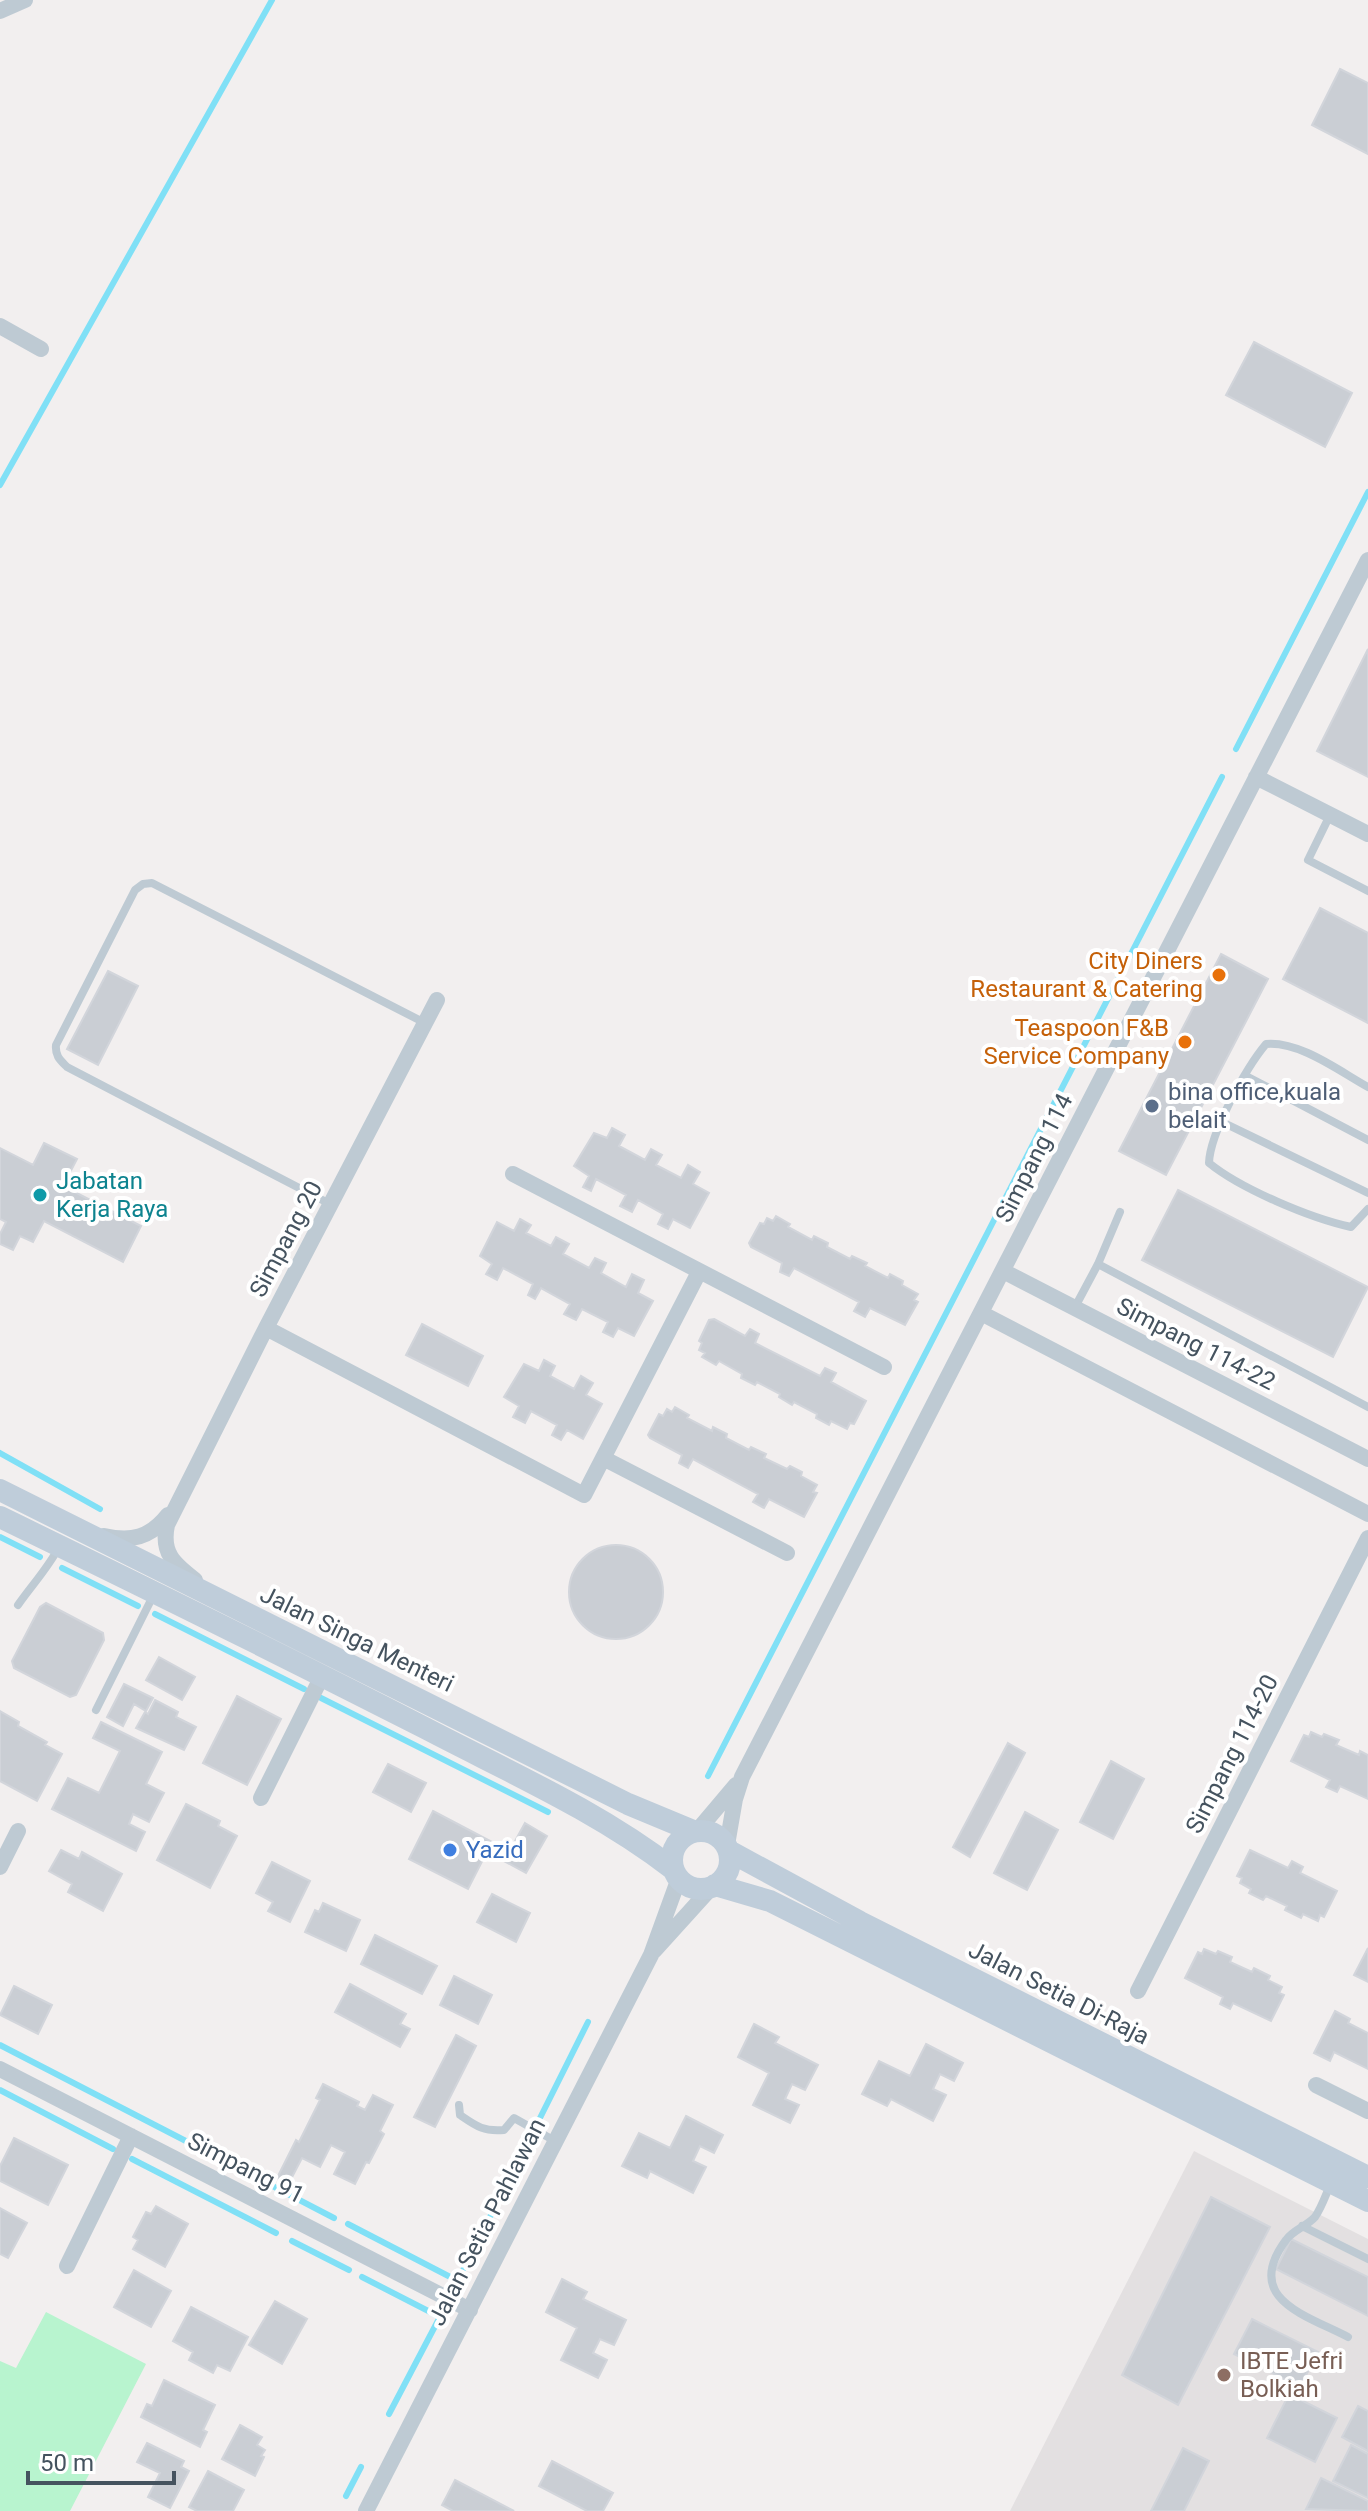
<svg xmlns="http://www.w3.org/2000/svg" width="1368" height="2511" viewBox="0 0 1368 2511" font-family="Roboto,sans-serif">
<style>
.education{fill:#e3e0e1}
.green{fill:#b8f4cf}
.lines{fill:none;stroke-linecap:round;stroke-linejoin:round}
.stream{stroke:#80e0f6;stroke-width:6}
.building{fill:#caced4;stroke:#d2d5db;stroke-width:2}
.lane{stroke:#becad3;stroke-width:8}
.street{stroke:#becad3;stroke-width:16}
.secondary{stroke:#bfcdda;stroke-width:22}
.food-dot{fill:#e8710a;stroke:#fff;stroke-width:3}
.service-dot{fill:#5c6f8a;stroke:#fff;stroke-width:3}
.culture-dot{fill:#0f9aa8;stroke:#fff;stroke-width:3}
.shop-dot{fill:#3f7fe0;stroke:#fff;stroke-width:3}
.education-dot{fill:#8d6e63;stroke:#fff;stroke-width:3}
.labels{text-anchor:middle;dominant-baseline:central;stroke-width:8;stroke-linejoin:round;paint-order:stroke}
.food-label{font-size:24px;fill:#c56008;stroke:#fff;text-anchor:end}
.service-label{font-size:24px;fill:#4e5e75;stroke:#fff;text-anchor:start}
.street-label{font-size:24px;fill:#45535f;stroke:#fff}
.culture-label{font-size:24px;fill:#0d838f;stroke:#fff;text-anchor:start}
.shop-label{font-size:24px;fill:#366cbe;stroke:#fff;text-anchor:start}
.education-label{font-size:24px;fill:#785e54;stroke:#fff;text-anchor:start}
</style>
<rect width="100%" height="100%" fill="#f2efef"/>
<!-- education -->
<path class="education" d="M1194,2151L1368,2239V2511H1010Z"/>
<!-- green -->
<path class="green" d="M46,2312L146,2364L70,2511H0V2361L16,2368Z"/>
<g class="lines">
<!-- stream -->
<path class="stream" d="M0,485L272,0
M1236,749L1368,492
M0,1453L100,1509
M0,1537L40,1557
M62,1568L138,1606
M155,1614L304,1689
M321,1698L548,1812
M708,1776L1222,777
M0,2045L242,2170
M0,2090L113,2149
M539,2120L588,2022
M132,2159L276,2233
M255,2177L334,2218
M348,2224L458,2281
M292,2241L349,2270
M362,2277L440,2317
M455,2286L529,2140
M389,2414L443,2311
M346,2496L361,2467"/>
</g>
<!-- building -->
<path class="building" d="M1340,69L1368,83V154L1312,125Z
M1254,342L1352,393L1325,447L1226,395Z
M1368,649V777L1317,751Z
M1320,908L1368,933V1023L1283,979Z
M1221,954L1268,979L1166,1175L1119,1151Z
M108,971L138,986L98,1065L67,1049Z
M612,1128L625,1135L619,1146L645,1160L651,1149L662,1155L656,1165L681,1178L688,1165L700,1172L693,1184L709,1193L690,1228L673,1219L668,1229L658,1224L663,1214L638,1200L632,1212L620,1206L626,1195L596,1179L591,1191L583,1187L589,1176L574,1166L594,1133L607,1138Z
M44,1143L77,1159L63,1186L141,1226L123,1262L44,1221L33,1242L20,1236L13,1250L0,1244V1234L6,1222L0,1219V1148L33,1165Z
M1178,1190L1368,1287L1333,1357L1142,1260Z
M776,1216L790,1224L788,1227L812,1240L814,1236L828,1243L827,1247L850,1259L852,1256L867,1263L865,1266L888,1278L890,1274L903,1281L902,1285L918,1294L914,1300L918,1302L905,1325L870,1308L865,1317L854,1311L859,1302L794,1268L789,1276L780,1272L782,1263L751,1247L749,1243L760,1223L764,1224L767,1218L773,1221Z
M520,1219L531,1225L526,1233L551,1246L556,1237L569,1244L563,1254L589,1268L595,1258L606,1263L601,1273L626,1287L632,1274L644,1280L638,1293L653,1301L634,1336L618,1328L613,1337L603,1332L608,1322L582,1309L576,1320L564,1314L570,1304L541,1288L535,1299L528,1295L533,1284L503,1268L497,1280L486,1274L492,1264L480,1256L497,1222L514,1231Z
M714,1319L745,1336L750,1329L759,1334L755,1343L820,1376L825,1368L836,1373L831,1382L866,1401L854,1424L850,1423L847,1429L831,1421L829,1425L816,1418L817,1414L794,1402L792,1405L779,1397L780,1394L757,1382L755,1385L741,1378L742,1374L719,1361L716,1365L702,1357L705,1353L699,1350L702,1343L699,1341L709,1320Z
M422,1324L483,1356L468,1386L406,1355Z
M544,1360L555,1366L550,1376L574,1389L581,1376L593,1383L586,1395L602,1404L583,1439L567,1430L561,1440L552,1435L557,1425L531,1411L525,1423L513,1417L519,1406L504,1397L524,1364L539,1371Z
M675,1407L689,1415L687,1418L712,1431L713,1427L727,1434L726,1438L749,1450L751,1447L766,1454L764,1458L787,1469L790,1466L802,1472L801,1476L817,1485L813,1492L817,1493L804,1517L769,1499L764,1508L753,1502L758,1494L693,1459L688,1468L679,1463L682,1455L650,1438L648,1435L659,1414L663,1416L667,1409L672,1412Z
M569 1592a47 47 0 1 1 94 0a47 47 0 1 1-94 0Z
M46,1603L103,1633L104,1640L76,1695L70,1697L14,1668L12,1661L40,1607Z
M159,1657L195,1677L182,1700L146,1680Z
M124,1684L153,1698L146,1711L134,1704L123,1726L107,1717Z
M237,1696L281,1719L247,1785L203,1763Z
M155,1700L178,1712L176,1717L196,1727L184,1750L136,1728L145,1712L148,1714Z
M0,1711L19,1722L18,1726L47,1742L45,1745L62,1754L37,1801L0,1781Z
M101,1722L162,1752L146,1784L164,1793L149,1822L133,1814L129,1824L145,1832L136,1851L52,1809L68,1778L99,1793L120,1751L93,1738Z
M1311,1732L1322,1737L1324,1734L1339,1740L1336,1745L1359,1755L1360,1751L1368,1755V1799L1340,1786L1337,1792L1326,1787L1330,1780L1291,1761L1304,1735L1309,1737Z
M1008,1743L1025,1753L970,1857L953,1847Z
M1111,1761L1144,1779L1113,1839L1080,1822Z
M388,1764L426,1783L411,1812L373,1792Z
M186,1804L220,1821L218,1826L237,1836L210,1888L157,1860Z
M433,1811L492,1842L468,1889L409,1859Z
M1025,1812L1058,1830L1027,1890L994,1873Z
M525,1823L547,1836L526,1873L504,1861Z
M61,1850L79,1859L82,1852L122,1874L103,1911L68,1892L72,1884L49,1871Z
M1250,1850L1288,1868L1292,1861L1303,1867L1300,1873L1337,1891L1324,1917L1320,1915L1318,1921L1303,1914L1301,1918L1285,1910L1287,1906L1266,1896L1263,1900L1249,1893L1251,1889L1240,1883L1242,1878L1237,1876Z
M272,1862L310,1881L290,1922L268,1911L273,1902L256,1893Z
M492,1894L530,1913L516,1942L477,1922Z
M323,1903L360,1920L346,1951L305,1932L315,1910L319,1912Z
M375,1935L437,1966L422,1994L361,1964Z
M1368,1948V1982L1354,1975Z
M1204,1949L1216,1954L1218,1951L1232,1957L1230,1962L1252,1972L1254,1968L1270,1976L1268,1980L1282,1987L1279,1993L1284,1995L1271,2021L1233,2003L1230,2009L1220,2004L1223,1997L1185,1978L1198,1952L1202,1954Z
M454,1976L492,1995L478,2024L440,2005Z
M350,1984L406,2014L400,2024L410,2029L400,2047L335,2012Z
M14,1986L52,2005L38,2034L0,2015Z
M1335,2011L1350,2019L1348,2023L1368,2033V2069L1334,2052L1330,2061L1314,2053Z
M754,2024L779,2037L775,2043L818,2065L805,2090L792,2084L785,2099L799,2105L790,2123L753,2105L769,2073L738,2057Z
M456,2035L476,2046L435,2127L414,2117Z
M926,2044L963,2063L954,2081L940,2074L933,2089L946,2095L933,2121L891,2099L887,2106L862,2094L879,2061L910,2076Z
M323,2084L359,2102L357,2106L365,2110L373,2095L393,2105L380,2131L384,2134L369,2163L366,2162L355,2184L334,2174L345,2152L331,2145L320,2167L302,2158L289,2183L277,2178L296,2140L299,2142L320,2100L316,2098Z
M686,2116L723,2135L714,2153L700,2146L693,2161L706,2167L693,2193L650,2171L647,2178L622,2166L639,2133L670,2148Z
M14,2138L68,2165L48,2205L0,2181V2166Z
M1211,2197L1270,2227L1178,2405L1122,2375Z
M156,2206L188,2224L165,2267L133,2249L138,2240L133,2237L146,2212L151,2214Z
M0,2208L27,2223L8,2258L0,2254Z
M1291,2239L1368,2277V2316L1276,2269Z
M134,2270L171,2291L151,2327L114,2307Z
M562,2279L587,2292L583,2299L626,2320L614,2345L600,2339L593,2353L607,2360L598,2378L561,2360L577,2328L546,2312Z
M275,2301L307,2319L282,2364L249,2345Z
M191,2307L248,2337L230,2371L217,2365L213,2373L189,2360L193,2352L173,2341Z
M1252,2319L1318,2352L1300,2387L1234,2354Z
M164,2380L215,2405L203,2430L207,2432L200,2447L141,2417L147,2404L152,2406Z
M1289,2394L1337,2418L1315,2462L1267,2438Z
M1358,2406L1368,2411V2451L1342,2437Z
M240,2425L262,2437L257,2445L265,2450L261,2456L264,2457L255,2476L222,2459Z
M147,2443L184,2461L181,2467L189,2471L170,2508L148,2497L160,2473L137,2462Z
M1351,2445L1368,2454V2498L1333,2481Z
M1183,2448L1209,2461L1184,2511H1151Z
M552,2461L613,2493L603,2511H587L539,2486Z
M208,2471L244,2490L233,2511H197L189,2507Z
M1321,2478L1368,2501V2511L1306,2509Z
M455,2480L514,2511H453L442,2505Z"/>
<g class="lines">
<!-- lane -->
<path class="lane" d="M1330,815L1308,860L1368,891
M1246,1076L1368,1140
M1368,1087C1339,1071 1300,1041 1266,1044C1246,1068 1210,1133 1209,1163C1241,1189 1310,1218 1351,1227L1368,1209
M1222,1122L1368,1193
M330,1204L67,1067C60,1060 55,1056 56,1045L135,890L143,884L152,883L425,1023
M1098,1264L1368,1407
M1074,1309L1098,1264L1120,1212
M18,1605C32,1585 48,1568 59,1547
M96,1710L154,1594
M459,2105L460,2115C476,2126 484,2132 504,2130L514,2118L555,2141
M1331,2183C1326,2194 1322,2207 1315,2217C1307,2226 1293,2230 1286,2240C1242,2299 1306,2315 1348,2337
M1302,2226L1368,2259"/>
<!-- street -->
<path class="street" d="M0,11L25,0
M0,326L41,349
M1256,777L1368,834
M513,1174L884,1367
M1003,1271L1368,1459
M981,1313L1368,1514
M266,1328L584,1495L699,1272
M603,1458L787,1553
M104,1536C131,1542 150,1538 168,1515
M195,1580C174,1564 161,1553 167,1525L266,1328L437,1000
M261,1798L322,1676
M698,1830L736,1785
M727,1845L735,1799L742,1777L1368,560
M0,1867L18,1831
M654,1951L711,1888
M1138,1991L1368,1538
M0,2069L470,2310
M1316,2085L1368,2111
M67,2266L131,2136
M366,2511L651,1955L679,1878"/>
<!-- secondary -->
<path class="secondary" d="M0,1490L628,1804L693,1831
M0,1517C142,1586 284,1656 425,1728C509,1772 598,1811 673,1869
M672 1860a29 29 0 1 1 58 0a29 29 0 1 1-58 0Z
M729,1851L860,1922L1368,2177
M715,1885L770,1901L1368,2201"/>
</g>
<!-- markers -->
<g class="food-dot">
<circle cx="1219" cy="975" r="8"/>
<circle cx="1185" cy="1042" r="8"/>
</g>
<circle class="service-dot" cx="1152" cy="1106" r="8"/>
<circle class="culture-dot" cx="40" cy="1195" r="8"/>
<circle class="shop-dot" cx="450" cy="1850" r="8"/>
<circle class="education-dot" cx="1224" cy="2375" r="8"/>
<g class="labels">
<!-- food labels -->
<g class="food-label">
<text x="1203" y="961">City Diners<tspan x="1203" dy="28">Restaurant &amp; Catering</tspan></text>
<text x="1169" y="1028">Teaspoon F&amp;B<tspan x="1169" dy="28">Service Company</tspan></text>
</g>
<!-- service labels -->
<g class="service-label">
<text x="1168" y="1092">bina office,kuala<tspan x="1168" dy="28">belait</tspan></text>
</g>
<!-- street labels -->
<g class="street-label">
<text transform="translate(1034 1158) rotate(-63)">Simpang 114</text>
<text transform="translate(286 1239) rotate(-62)">Simpang 20</text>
<text transform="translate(1196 1344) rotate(27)">Simpang 114-22</text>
<text transform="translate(357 1639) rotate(26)">Jalan Singa Menteri</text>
<text transform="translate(1232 1754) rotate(-63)">Simpang 114-20</text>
<text transform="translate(1059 1993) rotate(27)">Jalan Setia Di-Raja</text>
<text transform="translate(246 2168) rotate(27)">Simpang 91</text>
<text transform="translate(487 2222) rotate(-63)">Jalan Setia Pahlawan</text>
</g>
<!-- culture labels -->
<g class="culture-label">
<text x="56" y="1181">Jabatan<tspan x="56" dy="28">Kerja Raya</tspan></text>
</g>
<!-- shop labels -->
<g class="shop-label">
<text x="466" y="1850">Yazid</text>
</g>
<!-- education labels -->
<g class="education-label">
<text x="1240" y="2361">IBTE Jefri<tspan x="1240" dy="28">Bolkiah</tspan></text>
</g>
</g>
<!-- scale -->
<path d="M28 2471v12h146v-12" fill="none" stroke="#45535f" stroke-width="4"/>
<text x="40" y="2471" font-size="24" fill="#45535f" stroke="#ffffff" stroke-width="6" paint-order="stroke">50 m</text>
</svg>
